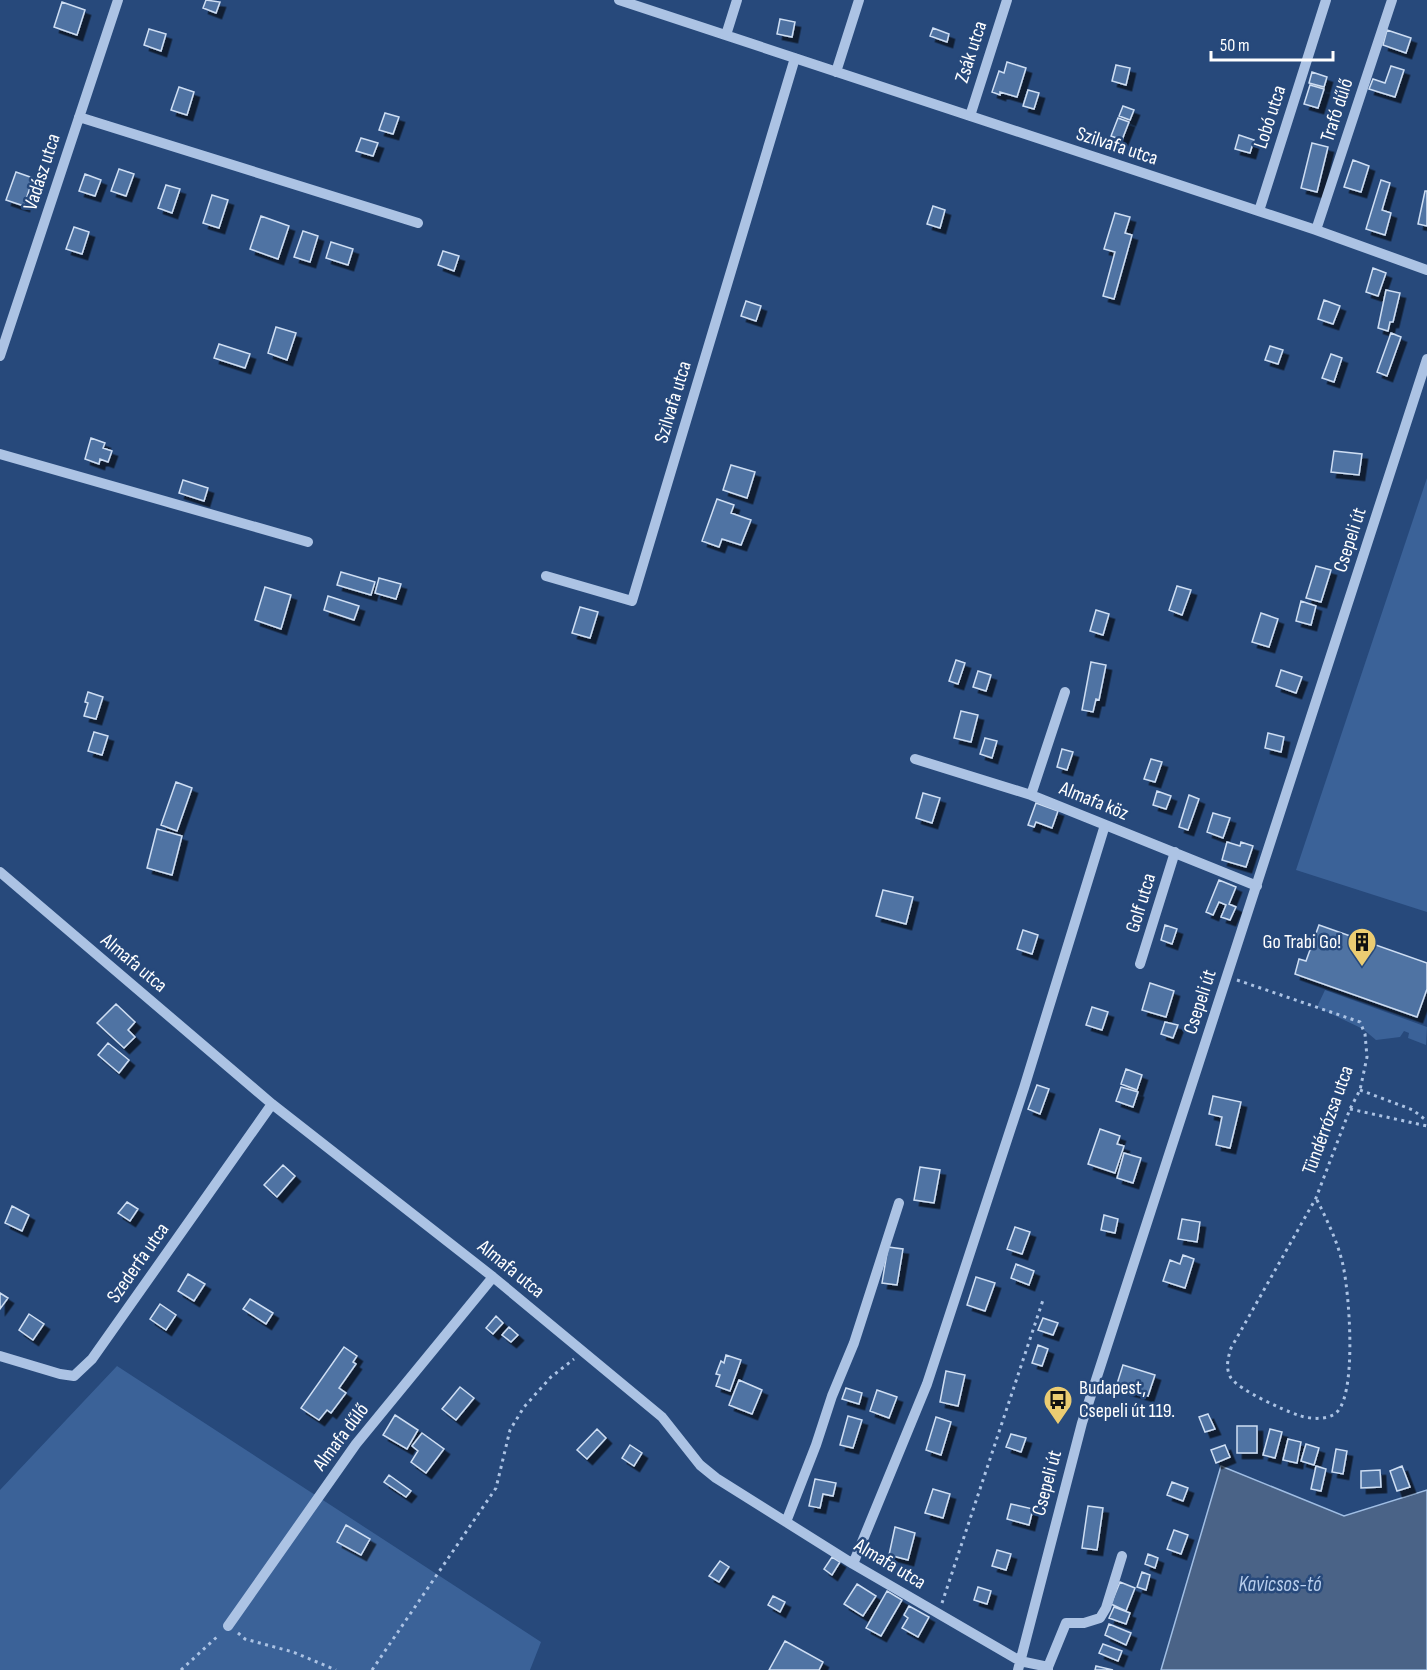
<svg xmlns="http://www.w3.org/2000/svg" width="1427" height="1670" viewBox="0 0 1427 1670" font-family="'Sofia Sans Condensed',sans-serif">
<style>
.green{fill:#3b6298}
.water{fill:#4a6387;stroke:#a0bee4;stroke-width:1.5}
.building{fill:#5073a3;stroke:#cedef3;stroke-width:1.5;filter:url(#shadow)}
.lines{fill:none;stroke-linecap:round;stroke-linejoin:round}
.path{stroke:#acc3e4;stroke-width:3;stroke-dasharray:3 4.5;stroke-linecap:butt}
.minor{stroke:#acc3e4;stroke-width:10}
.labels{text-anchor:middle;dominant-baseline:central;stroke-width:5;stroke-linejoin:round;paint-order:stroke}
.street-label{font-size:20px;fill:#fff;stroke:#27497b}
.poi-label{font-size:20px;fill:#fff;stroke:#27497b;text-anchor:end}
.water-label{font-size:21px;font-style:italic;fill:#b7cdec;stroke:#27497b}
</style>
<defs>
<filter id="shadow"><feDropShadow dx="5.5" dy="5.5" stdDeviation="0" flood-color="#0009"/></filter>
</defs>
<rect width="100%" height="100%" fill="#27497b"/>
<!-- green -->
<path class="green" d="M1427,478V912L1296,870Z
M1325,990L1427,1027L1426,1045L1408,1038L1409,1033L1404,1031L1400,1037L1376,1040L1363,1029L1317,1007Z
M117,1366L541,1642L530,1670H0V1490Z"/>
<!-- water -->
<path class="water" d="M1221,1466L1344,1516L1427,1490V1670H1161Z"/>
<!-- building -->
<path class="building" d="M206,0L220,2L216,13L203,8Z
M62,2L85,10L77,35L54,27Z
M780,19L795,22L792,37L777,34Z
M933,28L949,34L947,42L930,36Z
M149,29L166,34L161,51L144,45Z
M1387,30L1411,38L1406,53L1383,45Z
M1007,62L1026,68L1017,97L1000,92V95L992,92L999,71L1004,73Z
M1116,65L1130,68L1126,85L1112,81Z
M1391,66L1404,70L1395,97L1369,89L1373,79L1385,83Z
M1312,72L1327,77L1324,87L1309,83Z
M1310,85L1324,89L1318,108L1304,104Z
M179,87L194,92L187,115L171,110Z
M1028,90L1039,93L1034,109L1023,106Z
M1123,106L1134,110L1130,120L1119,116Z
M385,113L399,117L393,134L379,130Z
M1118,118L1129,122L1122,140L1111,136Z
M1239,135L1254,140L1250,153L1235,149Z
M361,138L378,143L373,156L356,151Z
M1312,143L1328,147L1317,192L1301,188Z
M1353,160L1369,166L1361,192L1344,187Z
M119,169L134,174L126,196L111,191Z
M16,172L33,178L24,206L6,200Z
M85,174L101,180L95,196L79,191Z
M1381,180L1390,183L1382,210L1391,213L1385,235L1366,229Z
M166,185L180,189L172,213L158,208Z
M1425,191H1427V226L1418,224Z
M212,195L228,200L219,228L203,223Z
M933,206L945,210L940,228L927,224Z
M1115,213L1130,217L1125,233L1132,235L1114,299L1103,296L1115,252L1104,249Z
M261,216L289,226L278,259L250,249Z
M74,227L89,232L82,254L66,249Z
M303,231L318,236L310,262L294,257Z
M331,242L353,249L348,265L326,258Z
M443,251L459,256L454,271L438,265Z
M1373,268L1386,273L1378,296L1366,292Z
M1386,290L1400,293L1393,322H1390L1388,331L1378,328Z
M1324,300L1340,306L1333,324L1318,319Z
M746,301L761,306L756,321L741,316Z
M276,327L296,333L287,360L268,353Z
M1391,333L1401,337L1387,376L1377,372Z
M219,344L250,354L245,368L214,358Z
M1270,346L1283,350L1278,364L1265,360Z
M1331,354L1342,358L1334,382L1322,378Z
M91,438L105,443L103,448L112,451L108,462L100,459L99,464L85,459Z
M1334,451L1362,454L1359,475L1331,472Z
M731,465L755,472L747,498L723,490Z
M183,480L208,488L204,501L179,493Z
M717,499L734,505L731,513L751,520L741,545L722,539L719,547L702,541Z
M1316,566L1331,570L1321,602L1306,598Z
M341,572L375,582L371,595L337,585Z
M379,578L401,584L396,599L375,593Z
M1177,586L1191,590L1182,615L1169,610Z
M265,587L291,595L281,629L255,620Z
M328,596L359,606L354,620L324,610Z
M1301,601L1316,606L1311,625L1296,621Z
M580,607L598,612L590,638L572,633Z
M1096,610L1109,614L1103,635L1090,631Z
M1261,613L1278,619L1269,647L1252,642Z
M956,660L965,663L958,684L949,681Z
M1091,662L1106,665L1099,700L1096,699L1093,712L1082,710Z
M1281,670L1302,677L1296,693L1276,686Z
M978,671L991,675L986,691L973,687Z
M88,692L103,697L96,719L84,716L88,703L85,702Z
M961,711L978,715L971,742L954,738Z
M94,732L108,736L102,755L88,751Z
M1268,733L1284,737L1281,752L1265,748Z
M985,738L997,741L992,758L980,754Z
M1062,749L1073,752L1067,770L1057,767Z
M1151,759L1162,762L1155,782L1144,779Z
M176,782L192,788L177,831L161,825Z
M1157,791L1171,796L1166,809L1153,805Z
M923,793L940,798L932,823L916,818Z
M1189,795L1199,799L1188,830L1179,827Z
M1036,803L1058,811L1052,828L1036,822L1034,827L1028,825Z
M1213,813L1230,818L1223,838L1207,832Z
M157,829L182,836L172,875L147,868Z
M1227,842L1240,846L1241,842L1253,846L1246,867L1222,860Z
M1219,880L1236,887L1229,904L1236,907L1230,920L1221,917L1226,905L1219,902L1213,915L1206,912Z
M883,890L913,897L906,924L876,916Z
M1165,925L1177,929L1172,944L1161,940Z
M1319,925L1427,963V989L1417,1017L1295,974L1299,959L1306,961Z
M1023,930L1038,935L1032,954L1017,949Z
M1150,983L1174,991L1166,1017L1142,1010Z
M116,1004L135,1022L128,1030L135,1037L124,1048L97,1023Z
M1092,1007L1108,1012L1102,1030L1086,1025Z
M1165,1022L1178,1025L1173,1038L1161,1034Z
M108,1043L129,1060L119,1073L98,1055Z
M1126,1069L1142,1075L1137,1090L1121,1084Z
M1037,1085L1049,1089L1040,1114L1028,1109Z
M1121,1087L1138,1092L1133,1107L1116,1101Z
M1213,1096L1241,1102L1230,1148L1216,1145L1222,1117L1209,1114Z
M1100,1129L1120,1136L1117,1144L1124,1146L1115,1173L1088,1164Z
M1124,1153L1141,1158L1133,1183L1117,1178Z
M283,1165L295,1176L277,1197L264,1185Z
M920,1167L940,1170L934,1203L914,1200Z
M127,1202L138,1209L130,1221L118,1213Z
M12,1206L29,1215L22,1231L5,1223Z
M1104,1215L1118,1219L1115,1233L1101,1230Z
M1182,1219L1200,1222L1197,1242L1178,1239Z
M1015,1227L1030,1232L1022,1254L1007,1249Z
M888,1247L903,1249L897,1285L882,1283Z
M1183,1255L1194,1259L1185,1288L1163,1281L1170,1260L1180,1264Z
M1016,1264L1034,1271L1029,1285L1011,1278Z
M188,1274L205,1284L194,1301L178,1291Z
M976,1277L995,1283L985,1311L967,1305Z
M0,1293L8,1298L0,1309Z
M250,1299L273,1313L266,1324L243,1309Z
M160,1304L176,1315L166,1330L150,1319Z
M29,1314L44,1324L33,1340L19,1330Z
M496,1316L503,1323L493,1334L486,1328Z
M1043,1318L1058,1323L1053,1335L1038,1330Z
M509,1327L518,1335L511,1342L502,1335Z
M1038,1345L1048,1349L1042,1366L1032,1363Z
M344,1347L357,1356L353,1362L356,1364L339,1388L346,1393L331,1413L327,1410L319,1420L301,1408Z
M726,1355L741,1360L730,1391L716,1386L720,1375L716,1374L721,1361L724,1363Z
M1123,1365L1155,1375L1148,1396L1116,1387Z
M946,1371L965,1375L958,1406L940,1402Z
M739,1380L762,1390L752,1414L729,1405Z
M460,1387L474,1398L456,1420L442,1409Z
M846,1388L862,1393L859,1404L842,1399Z
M877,1390L897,1397L889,1418L870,1411Z
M1208,1414L1215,1429L1205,1432L1199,1417Z
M395,1415L418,1430L407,1449L383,1435Z
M848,1416L862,1420L853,1448L840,1445Z
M936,1417L951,1422L941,1455L926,1450Z
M1237,1426H1257V1453H1237Z
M597,1429L606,1438L587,1459L577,1450Z
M1270,1429L1282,1432L1275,1458L1263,1455Z
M422,1433L444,1449L426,1473L411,1462L418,1451L412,1446Z
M1011,1434L1026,1438L1021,1452L1006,1447Z
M1288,1439L1301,1442L1297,1463L1283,1460Z
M1306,1444L1319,1448L1314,1465L1301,1461Z
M630,1445L642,1453L634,1466L622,1458Z
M1225,1445L1230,1457L1216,1463L1211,1450Z
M1336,1449L1347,1451L1343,1474L1332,1472Z
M1316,1466L1326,1469L1321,1491L1311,1489Z
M1402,1466L1410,1487L1397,1491L1390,1471Z
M1380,1470L1381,1487L1361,1488V1471Z
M389,1475L411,1491L406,1497L384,1482Z
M815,1479L836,1483L833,1496L823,1494L820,1508L809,1506Z
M1172,1482L1188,1488L1183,1501L1167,1495Z
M933,1489L950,1494L943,1518L925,1513Z
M1011,1504L1033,1509L1029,1525L1007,1519Z
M1088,1506L1103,1508L1097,1550L1082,1548Z
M346,1525L370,1539L361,1555L337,1542Z
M895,1527L915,1533L908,1560L889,1555Z
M1174,1530L1188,1535L1181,1554L1167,1549Z
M997,1550L1011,1554L1006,1570L992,1566Z
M1148,1554L1158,1558L1155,1568L1145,1564Z
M832,1557L840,1562L832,1575L824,1569Z
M720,1561L729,1567L719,1582L709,1576Z
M1142,1572L1150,1575L1146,1590L1137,1587Z
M1120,1582L1135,1588L1126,1611L1111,1604Z
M857,1584L876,1596L863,1616L844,1604Z
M978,1587L991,1591L987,1604L974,1600Z
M887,1591L902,1600L881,1636L866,1628Z
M773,1596L785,1602L780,1612L768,1605Z
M909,1606L929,1617L918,1637L902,1628L908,1618L904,1615Z
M1114,1607L1130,1613L1126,1624L1109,1618Z
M1109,1624L1131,1633L1126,1645L1105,1635Z
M785,1641L823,1662L819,1670H769Z
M1103,1644L1122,1651L1118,1661L1099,1653Z
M1096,1666L1113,1670H1095Z"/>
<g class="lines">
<!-- path -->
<path class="path" d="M1237,980L1360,1022L1365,1034L1367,1057L1360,1090L1350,1109L1316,1198L1231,1348C1228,1358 1225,1368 1231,1378C1239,1390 1283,1410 1298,1415C1309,1419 1323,1420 1333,1415C1359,1403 1349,1286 1342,1261C1336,1238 1326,1218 1316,1198
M1360,1090L1413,1110L1427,1121
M1350,1109L1427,1126
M942,1603L1044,1297
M238,1633L245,1639L293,1652L336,1670
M181,1670L219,1635
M372,1670L496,1488L510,1430L524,1407L551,1377L574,1359"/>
<!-- minor -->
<path class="minor" d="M619,0L1316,230L1427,270
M726,35L737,0
M836,72L859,0
M970,116L1007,0
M79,117L418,223
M1259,211L1326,0
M1316,230L1392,0
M0,356L118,0
M0,454L308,542
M546,576L632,601L795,58
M915,759L1031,795L1257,886
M1031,795L1065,692
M0,872L272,1104L493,1277L662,1417L700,1465L716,1478L853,1564L1020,1661L1048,1667V1670
M1140,964L1175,852
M0,1356L60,1374L74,1376L92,1359L272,1104
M786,1522L816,1445L832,1396L854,1343L899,1203
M853,1564L927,1384L1024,1088L1105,825
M228,1626L356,1444L493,1277
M1048,1667L1066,1623H1084L1100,1618L1106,1608L1122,1556
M1018,1670L1082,1423L1427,359"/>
</g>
<!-- icons -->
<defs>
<g id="building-pin" transform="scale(1.5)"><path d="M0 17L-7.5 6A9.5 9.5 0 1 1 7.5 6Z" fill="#ebcc72" stroke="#27497b"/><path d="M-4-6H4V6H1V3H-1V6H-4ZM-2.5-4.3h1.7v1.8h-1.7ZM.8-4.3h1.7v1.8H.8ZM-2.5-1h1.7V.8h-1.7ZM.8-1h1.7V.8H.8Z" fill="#111"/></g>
<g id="bus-pin" transform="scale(1.5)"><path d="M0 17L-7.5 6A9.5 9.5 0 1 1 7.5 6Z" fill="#ebcc72" stroke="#27497b"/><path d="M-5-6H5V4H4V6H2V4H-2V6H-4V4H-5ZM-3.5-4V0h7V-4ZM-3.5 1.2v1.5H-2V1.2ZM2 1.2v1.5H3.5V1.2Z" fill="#111"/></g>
</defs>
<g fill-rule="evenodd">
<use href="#building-pin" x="1362" y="942"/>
<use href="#bus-pin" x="1058" y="1400"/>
</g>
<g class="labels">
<!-- street labels -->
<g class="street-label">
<text transform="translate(971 52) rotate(-72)">Zsák utca</text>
<text transform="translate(1337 110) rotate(-72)">Trafó dűlő</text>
<text transform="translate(1270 117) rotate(-72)">Lobó utca</text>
<text transform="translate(1117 146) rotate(18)">Szilvafa utca</text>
<text transform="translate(42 172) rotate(-72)">Vadász utca</text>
<text transform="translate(673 402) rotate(-73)">Szilvafa utca</text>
<text transform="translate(1350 540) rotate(-72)">Csepeli út</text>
<text transform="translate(1094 801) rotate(22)">Almafa köz</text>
<text transform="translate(1141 903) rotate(-73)">Golf utca</text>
<text transform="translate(134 963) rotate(40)">Almafa utca</text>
<text transform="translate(1200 1002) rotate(-72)">Csepeli út</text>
<text transform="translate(1328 1120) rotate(-70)">Tündérrózsa utca</text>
<text transform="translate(138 1263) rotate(-55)">Szederfa utca</text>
<text transform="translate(511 1269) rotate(39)">Almafa utca</text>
<text transform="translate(341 1437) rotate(-53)">Almafa dűlő</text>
<text transform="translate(1047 1483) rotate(-75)">Csepeli út</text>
<text transform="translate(890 1564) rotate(31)">Almafa utca</text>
</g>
<!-- poi labels -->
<g class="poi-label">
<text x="1341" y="942">Go Trabi Go!</text>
<text x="1079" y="1388" text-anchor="start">Budapest,<tspan x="1079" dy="23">Csepeli út 119.</tspan></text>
</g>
<!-- water labels -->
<g class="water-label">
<text x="1280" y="1584">Kavicsos-tó</text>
</g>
</g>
<!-- scale -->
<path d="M1211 51v9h122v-9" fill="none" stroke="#ffffff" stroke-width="3"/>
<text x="1220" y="51" font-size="18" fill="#ffffff" stroke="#27497b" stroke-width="4.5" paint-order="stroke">50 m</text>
</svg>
